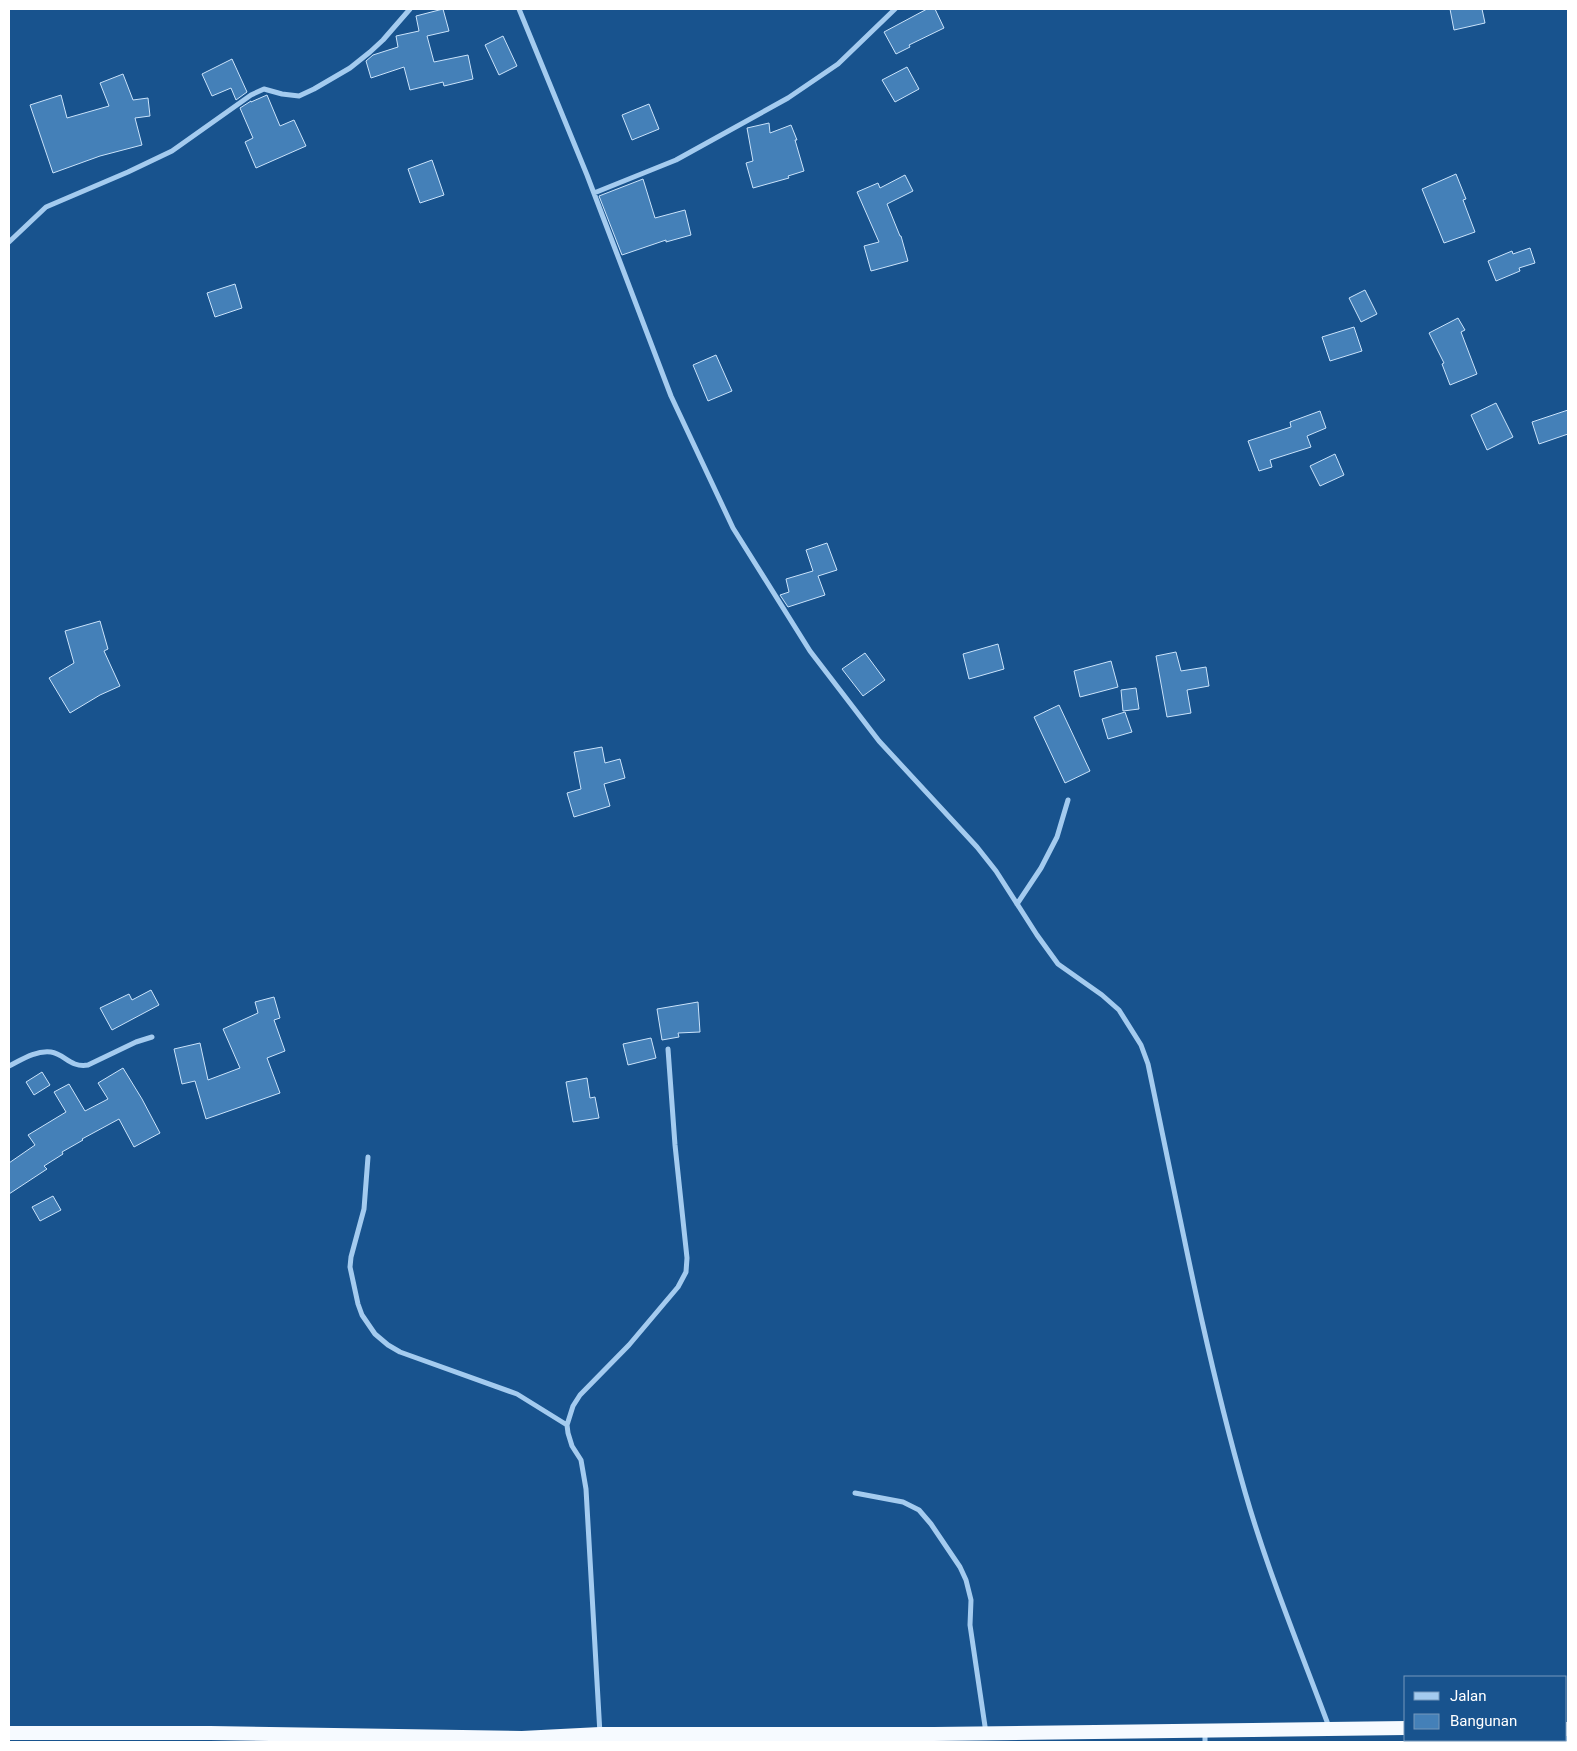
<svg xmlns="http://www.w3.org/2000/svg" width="1577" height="1751" viewBox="0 0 1577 1751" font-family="Roboto,sans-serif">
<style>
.building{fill:#4480b8;stroke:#cae3fb}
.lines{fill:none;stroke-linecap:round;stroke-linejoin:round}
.minor{stroke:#a4cbef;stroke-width:5}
.trunk{stroke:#f6faff;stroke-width:14}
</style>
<rect width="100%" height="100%" fill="#18538e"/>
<!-- building -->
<path class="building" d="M443,9L449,31L427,36L434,62L468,55L473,79L444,86L443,82L410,90L404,67L371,78L366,61L373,55L398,47L396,36L419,31L416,16Z
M927,9H935L944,28L909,45L910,47L896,54L884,32Z
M1450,9H1482L1485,23L1454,30Z
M503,36L517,66L499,75L485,45Z
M232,59L247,92L236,100L231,88L212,96L202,74Z
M907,67L919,89L895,102L882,80Z
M123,74L133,100L148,98L150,116L135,118L142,145L100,156L53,173L30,105L61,95L67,118L109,106L100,83Z
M267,95L280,126L294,120L306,146L256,168L245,142L253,138L240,108L251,101V102Z
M649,104L659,129L632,140L622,115Z
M769,123L770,133L791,125L797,140H795L804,171L788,176L789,178L753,188L746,163L753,161L747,128Z
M432,160L444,195L420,203L408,169Z
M1456,174L1466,199L1463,200L1475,232L1444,243L1422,189Z
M905,175L913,191L887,204L900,236H901L908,261L871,271L864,246L879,242L857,192L878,183L880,188Z
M643,179L655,218L685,210L691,235L666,242V240L622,255L599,196Z
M1530,248L1535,263L1519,268L1520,271L1496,281L1488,261L1512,251L1513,254Z
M235,284L242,308L215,317L207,293Z
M1365,290L1377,314L1361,322L1349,298Z
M1458,318L1465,330L1461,332L1477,374L1450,385L1442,364L1444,363L1429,333Z
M1354,327L1362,351L1330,361L1322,337Z
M716,355L732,391L708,401L693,365Z
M1496,403L1513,437L1487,450L1471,415Z
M1568,410V434L1539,444L1532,422Z
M1320,411L1326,428L1307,436L1311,447L1270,460L1272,467L1259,471L1248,441L1291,427L1290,422Z
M1335,454L1344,475L1320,486L1310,466Z
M827,543L837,570L818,576L825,595L788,607L780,595L789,592L786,579L813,571L806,550Z
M100,621L108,649L104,651L120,686L100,695L70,713L49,678L74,663L65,631Z
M998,644L1004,669L969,679L963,654Z
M1176,652L1181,671L1206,667L1209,686L1187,690L1191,713L1167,717L1156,656Z
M865,653L885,680L863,696L842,669Z
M1111,661L1118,687L1080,697L1074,671Z
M1136,688L1139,709L1123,711L1121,690Z
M1059,705L1090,771L1065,783L1034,717Z
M1125,712L1132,732L1108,739L1102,719Z
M602,747L605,763L620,759L625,778L604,784L610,806L574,817L567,793L581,789L574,752Z
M151,990L159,1005L112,1030L100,1008L129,994L132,1000Z
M274,997L280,1018L274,1020L285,1051L267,1058L280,1093L206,1119L195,1081L182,1084L174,1049L200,1043L208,1080L240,1068L223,1029L258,1013L255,1002Z
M698,1002L700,1032L678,1033L679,1037L662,1040L657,1009Z
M651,1038L656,1058L628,1065L623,1044Z
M123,1068L142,1099L160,1133L134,1147L119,1119L82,1139L83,1140L62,1152L63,1154L44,1166L47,1169L9,1194V1163L35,1145L28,1135L66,1112L54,1092L69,1084L85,1111L108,1099L98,1083Z
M42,1072L50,1085L34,1095L26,1082Z
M587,1078L590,1098L595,1097L599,1118L573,1122L566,1082Z
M53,1196L61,1210L40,1221L32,1207Z"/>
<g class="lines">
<!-- minor -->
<path class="minor" d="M519,9L587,175L671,396L733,528L810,651L879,741L977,847L996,871L1037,935L1058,964L1102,995L1119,1010L1141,1045L1148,1064C1178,1207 1205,1352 1245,1492C1268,1572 1300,1649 1329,1727
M594,193L676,160L788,98L838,64L895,9
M9,242L46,207L128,172L172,151L251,95L264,89L282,94L299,96L314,89L350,68L370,52L383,40L410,9
M1017,904L1041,868L1057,837L1068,800
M9,1066C21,1060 36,1050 51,1052C65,1054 70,1068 88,1065L136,1042L152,1037
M368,1157L364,1209L351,1257L350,1267L358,1304L362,1315L375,1334L388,1345L400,1352L517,1394L567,1425
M855,1493L903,1502L919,1510L931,1524L960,1567L966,1580L971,1600L970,1625L986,1733
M600,1734L586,1489L581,1460L572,1446L568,1433L567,1425L573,1406L580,1395L629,1345L678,1287L686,1272L687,1258L675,1145L668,1049
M1566,1735V1742
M1205,1742V1731"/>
<!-- trunk -->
<path class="trunk" d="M1566,1729H1568
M9,1733H210L522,1738L600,1734H934L1406,1728"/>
</g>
<!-- border -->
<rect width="1577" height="1751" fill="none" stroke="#ffffff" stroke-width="20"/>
<!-- legend -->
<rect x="1404" y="1676" width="162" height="65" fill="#18538e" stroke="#7498bb"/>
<rect x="1414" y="1692" width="25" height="8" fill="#a4cbef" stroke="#7498bb"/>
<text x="1450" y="1701" font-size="15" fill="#ffffff">Jalan</text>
<rect x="1414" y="1714" width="25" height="15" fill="#4480b8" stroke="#7498bb"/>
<text x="1450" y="1726" font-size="15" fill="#ffffff">Bangunan</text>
</svg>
